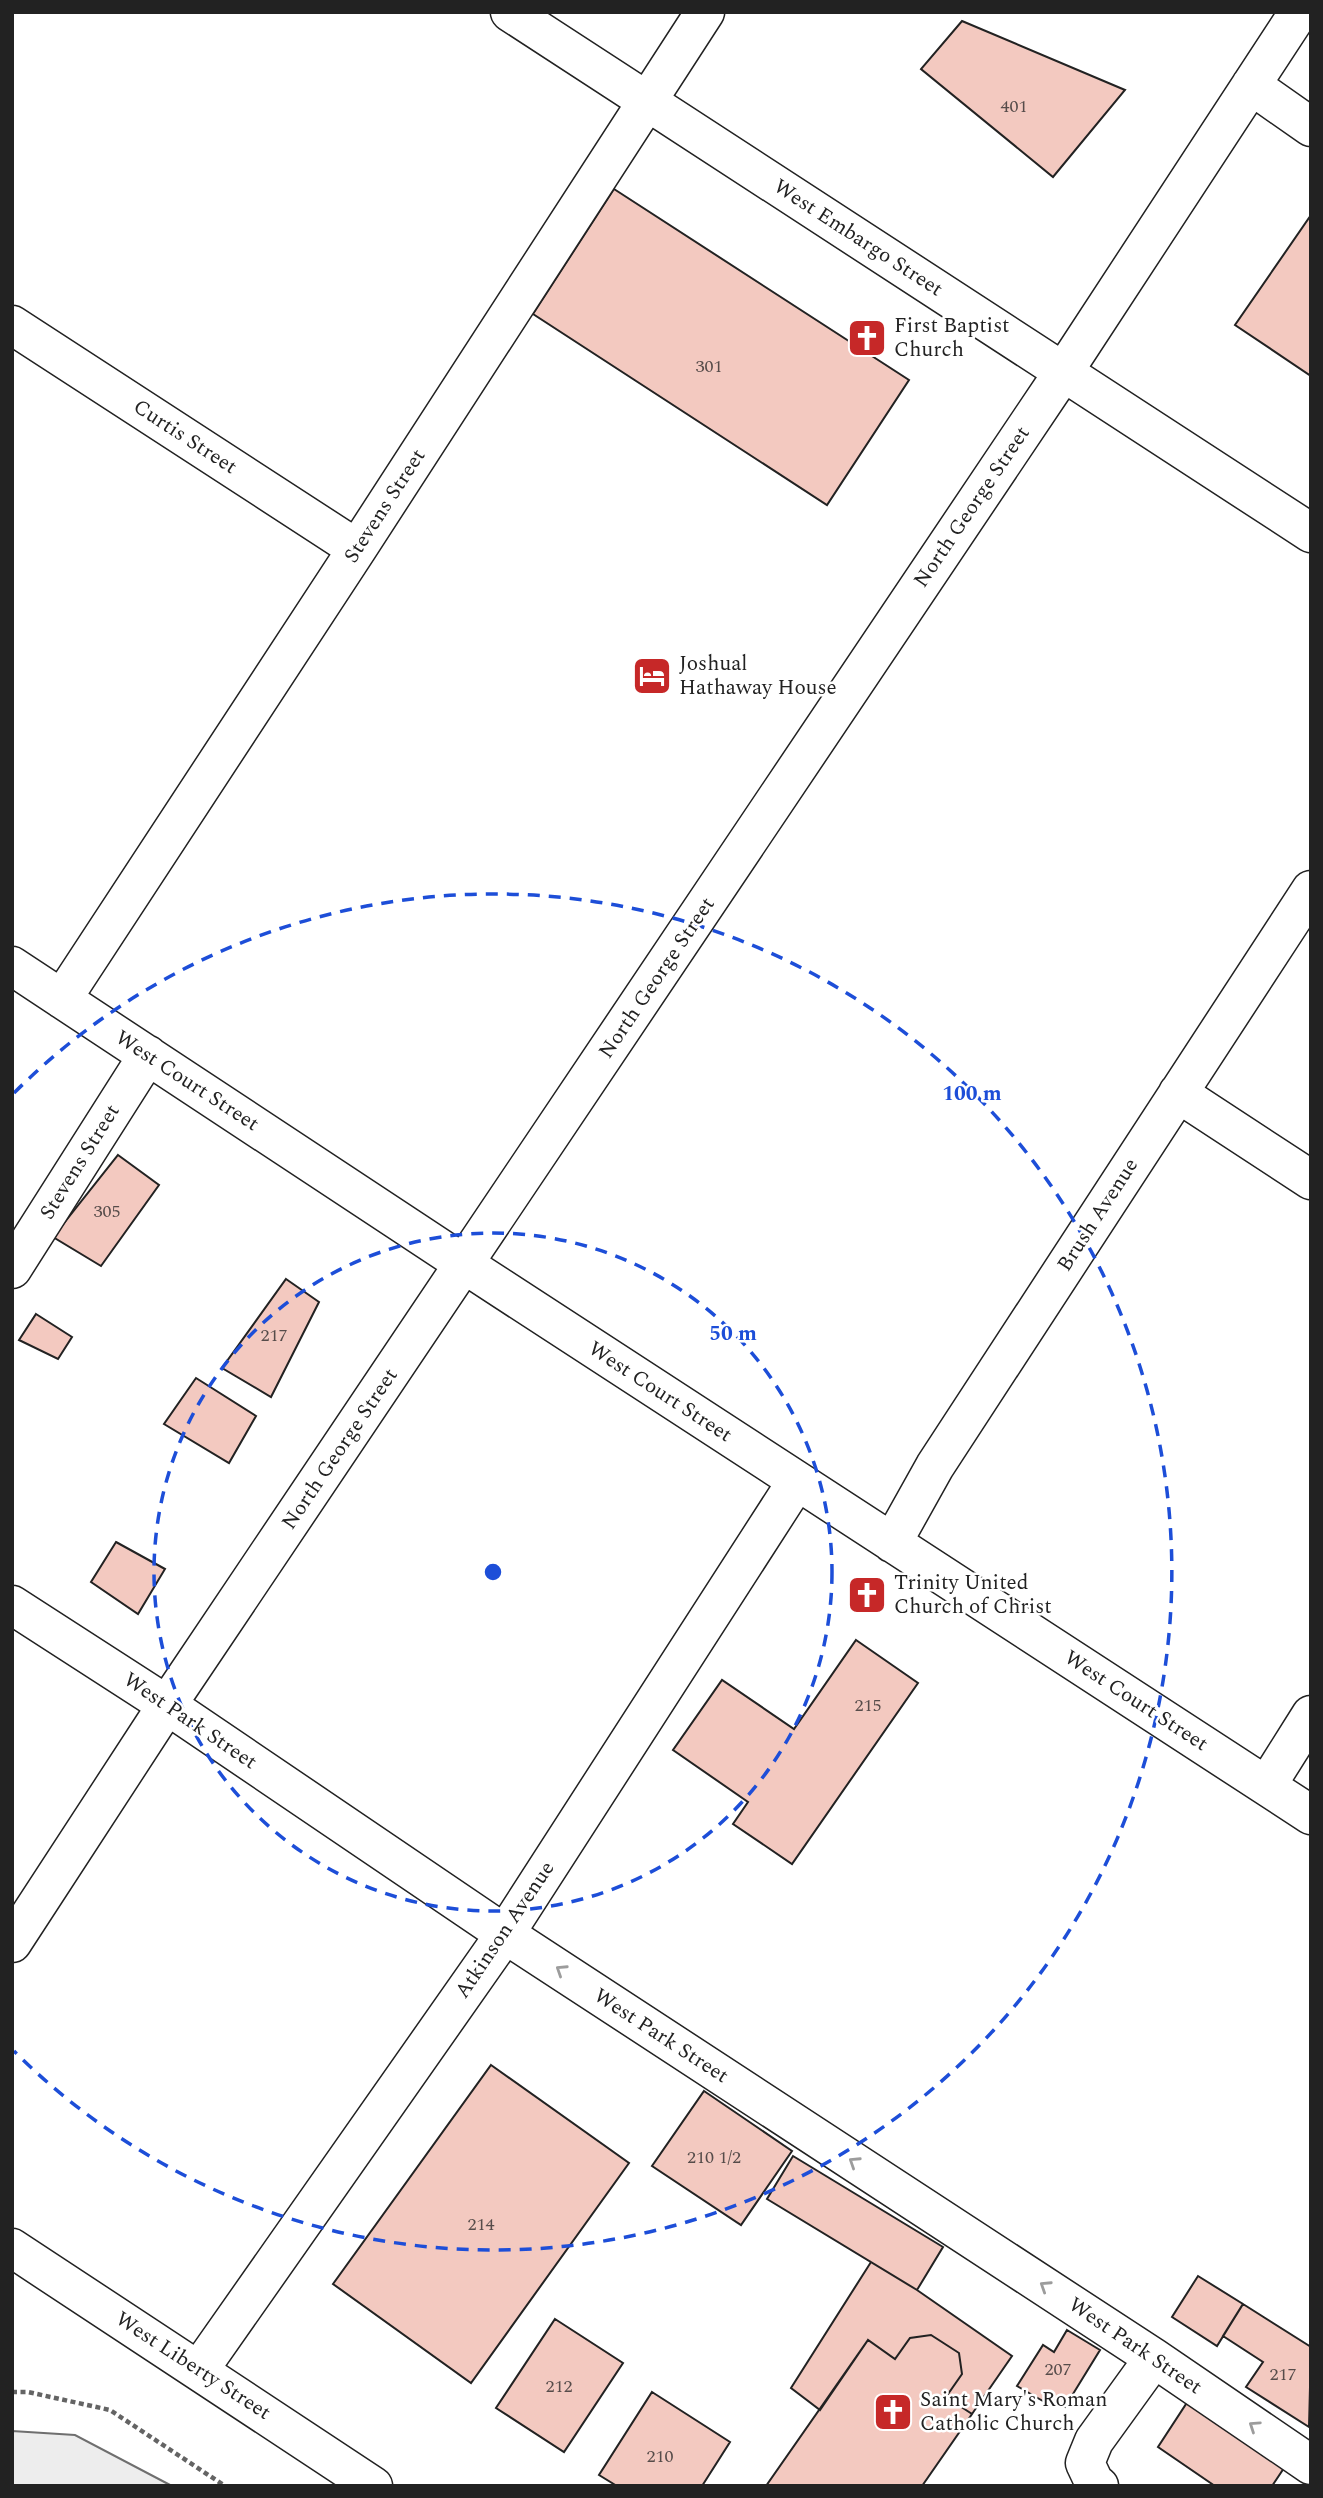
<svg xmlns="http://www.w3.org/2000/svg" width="1323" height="2498" viewBox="0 0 1323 2498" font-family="Spectral,serif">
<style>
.parking{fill:#ededed;stroke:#6f6f6f;stroke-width:2}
.building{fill:#f3c9c0;stroke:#222;stroke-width:2}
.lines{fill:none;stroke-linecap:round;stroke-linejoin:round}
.minor-casing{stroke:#222;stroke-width:41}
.major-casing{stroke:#222;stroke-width:41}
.path{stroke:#646464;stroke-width:4.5;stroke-dasharray:5 3.5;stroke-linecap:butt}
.minor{stroke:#fff;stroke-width:38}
.major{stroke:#fff;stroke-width:38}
.oneway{stroke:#9c9c9c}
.ring{fill:none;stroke:#1d4ed8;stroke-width:3.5;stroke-dasharray:12 9}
.labels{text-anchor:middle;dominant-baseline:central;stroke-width:5;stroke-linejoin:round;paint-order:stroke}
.number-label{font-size:18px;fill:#564c4a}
.street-label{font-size:21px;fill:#222;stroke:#fff}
.poi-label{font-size:21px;fill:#222;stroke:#fff;text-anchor:start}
.centre{fill:#1d4ed8;stroke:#fff;stroke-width:3.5}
.ring-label{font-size:21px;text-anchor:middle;font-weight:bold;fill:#1d4ed8;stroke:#fff;stroke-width:5;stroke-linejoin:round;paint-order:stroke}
</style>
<rect width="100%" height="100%" fill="#fff"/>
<!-- parking -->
<path class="parking" d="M12,2431L75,2435L172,2486H12Z"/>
<!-- building -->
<path class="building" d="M962,21L1125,90L1053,177L921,69Z
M614,189L909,380L827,505L533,314Z
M1311,215V376L1235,325Z
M118,1155L159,1185L101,1266L53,1237Z
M286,1279L319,1302L271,1397L222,1368Z
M36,1314L72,1337L58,1359L19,1340Z
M196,1378L256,1416L229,1463L164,1424Z
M116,1542L165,1569L138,1614L91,1582Z
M856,1640L918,1683L792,1864L733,1824L748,1802L673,1750L722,1680L794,1729Z
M491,2065L629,2163L471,2383L333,2284Z
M704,2091L792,2151L741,2225L652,2166Z
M793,2156L943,2247L917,2290L767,2199Z
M871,2262L917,2290L1012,2356L972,2414L946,2397L962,2374L959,2353L931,2335L910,2338L895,2359L868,2340L820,2410L791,2388Z
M1198,2276L1243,2304L1217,2346L1172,2317Z
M1243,2304L1311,2347L1309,2427L1246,2387L1263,2362L1223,2336Z
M555,2319L623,2363L564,2452L496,2408Z
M1067,2330L1100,2350L1065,2407L1051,2399L1048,2404L1017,2386L1043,2345L1054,2352Z
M931,2335L959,2353L962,2374L946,2397L972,2414L922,2486H766L868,2340L895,2359L910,2338Z
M652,2392L730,2442L702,2486H617L599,2475Z
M1190,2398L1288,2462L1272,2486H1215L1158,2447Z"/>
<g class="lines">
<!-- minor casing -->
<g class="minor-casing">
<path id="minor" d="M510,12L1311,533
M1251,85L1311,127
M12,325L357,549
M12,966L464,1264L1311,1815
M62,999L357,549L705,12
M1178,1093L1311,1180
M12,1269L148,1055
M892,1543L935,1466L1311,890
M12,1605L167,1705L505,1934L1154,2358L1311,2465
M1267,1785L1311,1715
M12,1943L167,1705L1064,371L1299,12
M199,2370L505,1934L797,1481
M1099,2486L1094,2482L1085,2463L1094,2441L1154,2358"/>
</g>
<!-- major casing -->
<g class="major-casing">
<path id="major" d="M12,2248L373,2486"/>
</g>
<!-- path -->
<path class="path" d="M12,2392H28L110,2410L225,2486"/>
<!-- minor -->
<use href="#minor" class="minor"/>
<!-- major -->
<use href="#major" class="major"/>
</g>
<!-- one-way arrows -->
<defs><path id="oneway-chevron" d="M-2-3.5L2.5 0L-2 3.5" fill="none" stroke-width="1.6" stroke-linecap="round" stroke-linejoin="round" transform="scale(1.75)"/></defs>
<g class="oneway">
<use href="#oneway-chevron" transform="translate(561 1970) rotate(-147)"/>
<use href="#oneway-chevron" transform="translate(854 2162) rotate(-147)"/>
<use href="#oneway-chevron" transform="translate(1045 2286) rotate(-147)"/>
<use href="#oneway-chevron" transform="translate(1254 2426) rotate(-146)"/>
</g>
<!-- distance rings -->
<g class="ring">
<circle cx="493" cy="1572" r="339"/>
<path d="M14 1093A678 678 0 1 1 14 2051"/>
</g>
<!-- icons -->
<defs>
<g id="church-square" transform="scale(2.0125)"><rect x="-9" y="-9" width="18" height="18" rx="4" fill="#c62828" stroke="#fff"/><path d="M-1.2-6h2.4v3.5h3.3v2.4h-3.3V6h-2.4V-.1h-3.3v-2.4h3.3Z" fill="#fff"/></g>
<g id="hotel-square" transform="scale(2.0125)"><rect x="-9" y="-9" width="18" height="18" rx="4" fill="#c62828" stroke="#fff"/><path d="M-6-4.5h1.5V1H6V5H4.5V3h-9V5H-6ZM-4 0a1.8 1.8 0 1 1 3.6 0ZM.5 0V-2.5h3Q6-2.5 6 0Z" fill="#fff"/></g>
</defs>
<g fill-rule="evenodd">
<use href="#church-square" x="867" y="338"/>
<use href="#hotel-square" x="652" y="676"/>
<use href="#church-square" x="867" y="1595"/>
<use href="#church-square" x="893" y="2412"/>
</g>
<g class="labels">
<!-- number labels -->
<g class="number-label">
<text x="1014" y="106">401</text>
<text x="709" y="366">301</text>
<text x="107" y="1211">305</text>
<text x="274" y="1335">217</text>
<text x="868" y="1705">215</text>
<text x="714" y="2157">210 1/2</text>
<text x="481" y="2224">214</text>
<text x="1058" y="2369">207</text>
<text x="1283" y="2374">217</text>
<text x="559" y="2386">212</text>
<text x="660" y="2456">210</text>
</g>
<!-- street labels -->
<g class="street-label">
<text transform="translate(858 238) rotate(33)">West Embargo Street</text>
<text transform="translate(185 437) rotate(33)">Curtis Street</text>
<text transform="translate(385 506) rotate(-57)">Stevens Street</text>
<text transform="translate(972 507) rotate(-56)">North George Street</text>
<text transform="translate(657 978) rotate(-56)">North George Street</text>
<text transform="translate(187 1081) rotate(33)">West Court Street</text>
<text transform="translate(80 1162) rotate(-58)">Stevens Street</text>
<text transform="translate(1098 1215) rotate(-57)">Brush Avenue</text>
<text transform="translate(660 1392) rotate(33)">West Court Street</text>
<text transform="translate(340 1449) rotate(-56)">North George Street</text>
<text transform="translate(1136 1701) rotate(33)">West Court Street</text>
<text transform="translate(190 1721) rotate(34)">West Park Street</text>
<text transform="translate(505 1930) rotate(-56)">Atkinson Avenue</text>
<text transform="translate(661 2036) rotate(33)">West Park Street</text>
<text transform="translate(1135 2346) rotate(34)">West Park Street</text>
<text transform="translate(193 2366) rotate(33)">West Liberty Street</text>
</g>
<!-- poi labels -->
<g class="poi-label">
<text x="894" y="326">First Baptist<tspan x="894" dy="24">Church</tspan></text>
<text x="679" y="664">Joshual<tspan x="679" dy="24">Hathaway House</tspan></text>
<text x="894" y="1583">Trinity United<tspan x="894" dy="24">Church of Christ</tspan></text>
<text x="920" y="2400">Saint Mary's Roman<tspan x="920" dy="24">Catholic Church</tspan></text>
</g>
</g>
<circle cx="493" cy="1572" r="10" class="centre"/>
<g class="ring-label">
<text x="972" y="1100">100 m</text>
<text x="733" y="1340">50 m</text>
</g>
<!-- border -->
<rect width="1323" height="2498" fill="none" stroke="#222222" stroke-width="28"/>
</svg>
